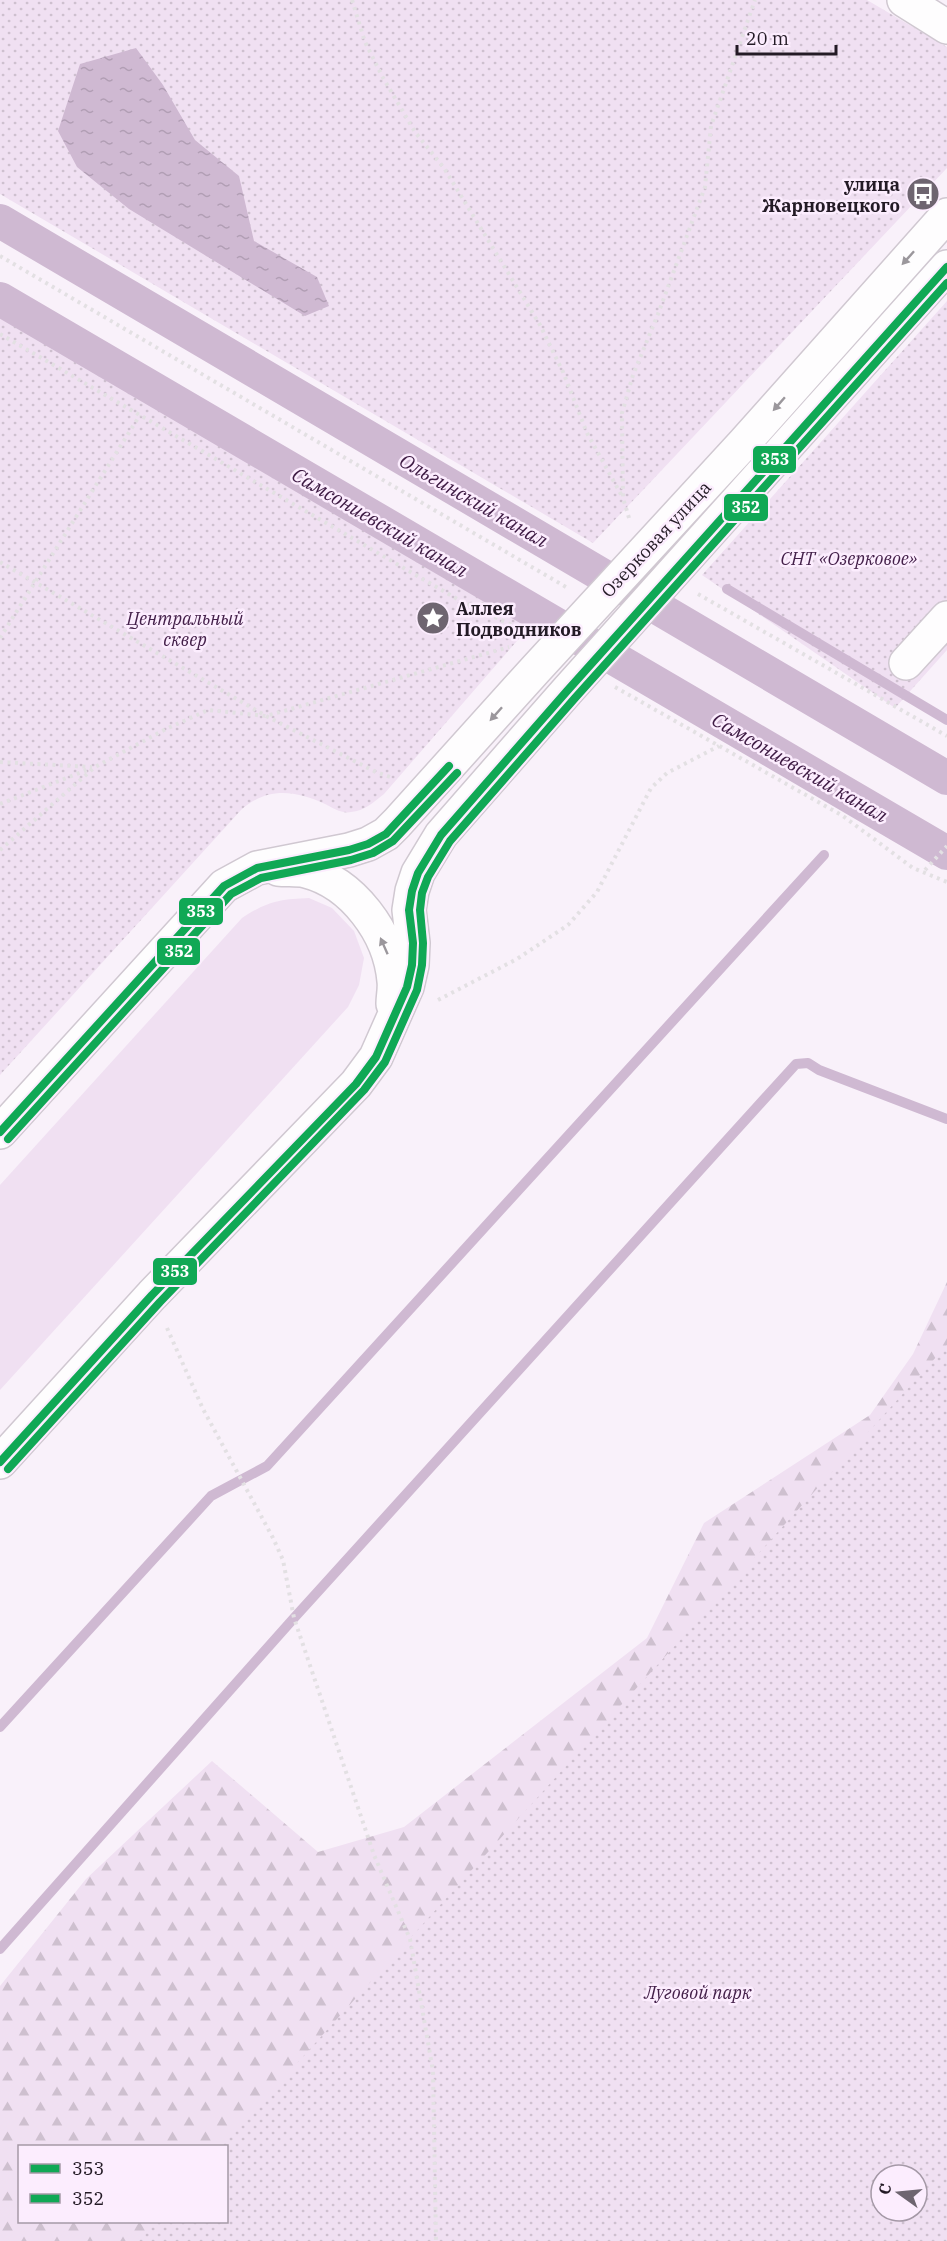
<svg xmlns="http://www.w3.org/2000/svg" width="947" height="2241" viewBox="0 0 947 2241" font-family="'IBM Plex Serif',serif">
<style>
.grass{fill:#f0e0f2}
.forest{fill:url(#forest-firs);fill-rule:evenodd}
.park{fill:url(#park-dots);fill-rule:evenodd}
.water{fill:url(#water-ripples)}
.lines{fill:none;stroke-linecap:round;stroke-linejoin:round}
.stream{stroke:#cfb9d2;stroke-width:10}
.canal{stroke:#cfb9d2;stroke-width:34}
.minor-casing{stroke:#d0c8d1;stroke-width:36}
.path{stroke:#e3e0e3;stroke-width:4;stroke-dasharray:3 4.5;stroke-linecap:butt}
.minor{stroke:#fefdfe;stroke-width:33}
.bus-1-casing{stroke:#fcedfe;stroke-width:12}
.bus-2-casing{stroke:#fcedfe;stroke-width:12}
.bus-1{stroke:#10a855;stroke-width:8}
.bus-2{stroke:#10a855;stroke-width:8}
.oneway{fill:#9b979c}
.labels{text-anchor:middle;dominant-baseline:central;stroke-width:5;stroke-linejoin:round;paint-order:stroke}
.poi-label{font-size:18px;font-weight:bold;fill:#231a25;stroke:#fcedfe;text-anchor:end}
.street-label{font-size:18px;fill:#231a25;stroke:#fcedfe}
.park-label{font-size:18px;font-style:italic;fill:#44204a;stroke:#fcedfe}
.water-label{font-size:20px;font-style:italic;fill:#3d1a43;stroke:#fcedfe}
.line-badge{stroke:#fcedfe;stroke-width:2}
.badge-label{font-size:16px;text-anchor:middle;font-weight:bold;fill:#fff}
</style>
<defs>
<pattern id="forest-firs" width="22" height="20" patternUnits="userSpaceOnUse" patternTransform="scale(1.5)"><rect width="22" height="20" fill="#f0e0f2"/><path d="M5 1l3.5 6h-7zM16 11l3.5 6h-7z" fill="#cec0cf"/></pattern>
<pattern id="park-dots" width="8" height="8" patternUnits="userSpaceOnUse" patternTransform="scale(1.5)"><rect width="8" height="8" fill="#f0e0f2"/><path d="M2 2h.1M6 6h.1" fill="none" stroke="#cec0cf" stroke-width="1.8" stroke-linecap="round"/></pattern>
<pattern id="water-ripples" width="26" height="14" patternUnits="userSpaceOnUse" patternTransform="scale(1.5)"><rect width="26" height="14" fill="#cfb9d2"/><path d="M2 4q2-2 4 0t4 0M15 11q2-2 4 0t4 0" fill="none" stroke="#b19eb4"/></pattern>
</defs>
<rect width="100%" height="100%" fill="#f9f1fa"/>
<!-- grass -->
<path class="grass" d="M309,898L332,908L354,931L364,958L359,985L348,1007L0,1390V1185L242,918C266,902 280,899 309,898Z"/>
<!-- forest -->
<path class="forest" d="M947,1282V2241H0V1986L86,1879L212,1761L318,1852L404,1827L647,1638L704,1523L870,1415L913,1354ZM20,2146H226V2222H20ZM881,2175H917V2211H881Z"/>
<!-- park -->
<path class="park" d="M0,0H867L947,47V168L593,543L0,194Z
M947,301V650L895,708L702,575Z
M0,308L536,619L384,794C374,802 364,811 351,812C342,814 333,808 325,804C294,790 267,787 241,810L0,1075Z
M947,1345V2241H136L154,2222H226V2146H222ZM881,2175H917V2211H881Z"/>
<!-- water -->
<path class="water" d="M136,48L163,85L195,140L239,176L254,241L317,277L329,306L305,316L129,209L77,167L58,131L80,64Z"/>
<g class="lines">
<!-- stream -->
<path class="stream" d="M727,589L947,720
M0,1727L211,1496L267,1466L824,855
M0,1949L294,1618L796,1064L808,1063L819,1070L947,1119"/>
<!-- canal -->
<path class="canal" d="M0,221L947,778
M0,299L947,853"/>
<!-- minor casing -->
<g class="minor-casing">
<path id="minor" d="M904,0L947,27
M906,663L947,618
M278,869C287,870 298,869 306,871C353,883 390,933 394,981C395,988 393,997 393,1004
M0,1132L224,886L257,868L349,850L368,844L386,834L397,823L535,670L744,443L947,215
M0,1462L152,1295L356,1084L376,1057L407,987L412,965L413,943L409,910L412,891L418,873L441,835L567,691L947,267"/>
</g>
<!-- path -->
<path class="path" d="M352,0L365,42L382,76L415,132L444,168L540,325L563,372L587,433L623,498
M0,256L566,587
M0,334L459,600L516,627L525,634
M629,518L623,498L622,413L633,375L658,314L705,187L711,126L755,0
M0,562L266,716L376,772L393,778
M698,594L947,736
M0,638L140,415
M615,687L843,816L913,868L947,882
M0,762L92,767
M0,804L92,768
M0,850L95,767L166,729L208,710L266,716L509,647
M925,870L947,846
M438,1000L517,959L568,925L597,892L651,788L667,773L719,746
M167,1328L203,1409L273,1538L283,1560L294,1618L374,1855L410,1939L433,2071L436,2241"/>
<!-- minor -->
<use href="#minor" class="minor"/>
<!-- bus-1 casing -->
<g class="bus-1-casing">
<path id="bus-1" d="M0,1132L224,886L257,868L349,850L368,844L386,834L449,766
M0,1462L152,1295L356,1084L376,1057L407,987L412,965L413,943L409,910L412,891L418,873L441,835L567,691L947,267"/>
</g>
<!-- bus-2 casing -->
<g class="bus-2-casing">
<path id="bus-2" d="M8,1139L231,894L261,878L351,860L373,853L393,841L457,773
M8,1469L160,1302L364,1090L385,1062L417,990L422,965L423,943L420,910L422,893L428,877L450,841L575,698L947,283"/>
</g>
<!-- bus-1 -->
<use href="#bus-1" class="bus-1"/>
<!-- bus-2 -->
<use href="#bus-2" class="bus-2"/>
</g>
<!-- one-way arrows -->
<defs><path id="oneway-solid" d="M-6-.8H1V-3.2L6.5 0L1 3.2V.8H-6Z" transform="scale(1.5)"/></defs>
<g class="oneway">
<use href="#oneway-solid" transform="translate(908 258) rotate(132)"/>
<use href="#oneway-solid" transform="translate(779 404) rotate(131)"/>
<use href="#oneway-solid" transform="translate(496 714) rotate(132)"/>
<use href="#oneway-solid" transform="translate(384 946) rotate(-114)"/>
</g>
<!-- icons -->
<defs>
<g id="bus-disc" transform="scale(1.725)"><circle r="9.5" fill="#6e6570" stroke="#fcedfe"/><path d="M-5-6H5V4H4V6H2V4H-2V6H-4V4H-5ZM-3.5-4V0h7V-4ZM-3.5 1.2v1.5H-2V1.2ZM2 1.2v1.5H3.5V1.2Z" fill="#fff"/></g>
<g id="sight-disc" transform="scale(1.725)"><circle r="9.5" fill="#6e6570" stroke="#fcedfe"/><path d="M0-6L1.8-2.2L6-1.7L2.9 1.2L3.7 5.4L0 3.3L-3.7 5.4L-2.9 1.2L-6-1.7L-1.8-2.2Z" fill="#fff"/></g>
</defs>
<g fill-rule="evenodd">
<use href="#bus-disc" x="923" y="194"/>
<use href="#sight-disc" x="433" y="618"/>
</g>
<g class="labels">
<!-- poi labels -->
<g class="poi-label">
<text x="900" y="184">улица<tspan x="900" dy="21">Жарновецкого</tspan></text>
<text x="456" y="608" text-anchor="start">Аллея<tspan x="456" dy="21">Подводников</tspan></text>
</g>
<!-- street labels -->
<g class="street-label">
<text transform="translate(656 539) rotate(-47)">Озерковая улица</text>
</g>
<!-- park labels -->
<g class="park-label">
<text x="849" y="558">СНТ «Озерковое»</text>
<text x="185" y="618">Центральный<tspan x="185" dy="21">сквер</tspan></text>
<text x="698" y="1992">Луговой парк</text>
</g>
<!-- water labels -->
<g class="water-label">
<text transform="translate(474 500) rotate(30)">Ольгинский канал</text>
<text transform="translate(380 522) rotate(30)">Самсониевский канал</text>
<text transform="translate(800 767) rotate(30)">Самсониевский канал</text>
</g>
</g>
<g class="line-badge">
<rect x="752" y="445" width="45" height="29" rx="6" fill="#10a855"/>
<rect x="723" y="493" width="46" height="29" rx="6" fill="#10a855"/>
<rect x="178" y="897" width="46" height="29" rx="6" fill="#10a855"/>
<rect x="156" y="937" width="45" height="29" rx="6" fill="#10a855"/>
<rect x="152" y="1257" width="46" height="29" rx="6" fill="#10a855"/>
</g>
<g class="badge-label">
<text x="775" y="465">353</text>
<text x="746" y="513">352</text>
<text x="201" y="917">353</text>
<text x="179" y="957">352</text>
<text x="175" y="1277">353</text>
</g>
<!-- legend -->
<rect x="18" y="2145" width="210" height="78" fill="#fcedfe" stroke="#a599a7" stroke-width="1.5"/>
<rect x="30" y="2164" width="30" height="9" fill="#10a855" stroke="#a599a7" stroke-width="1.5"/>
<text x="72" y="2175" font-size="18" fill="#231a25">353</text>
<rect x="30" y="2194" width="30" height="9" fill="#10a855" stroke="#a599a7" stroke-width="1.5"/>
<text x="72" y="2205" font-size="18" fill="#231a25">352</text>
<!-- north arrow -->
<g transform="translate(899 2193) rotate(285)"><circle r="28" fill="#fcedfe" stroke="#a599a7" stroke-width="1.5"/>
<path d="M0-4.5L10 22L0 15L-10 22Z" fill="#6e6570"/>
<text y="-9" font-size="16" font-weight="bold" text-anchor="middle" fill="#231a25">С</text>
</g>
<!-- scale -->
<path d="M737 45v9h99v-9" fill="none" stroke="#231a25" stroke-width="3"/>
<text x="746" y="45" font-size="18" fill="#231a25" stroke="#fcedfe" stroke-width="4.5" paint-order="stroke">20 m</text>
</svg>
